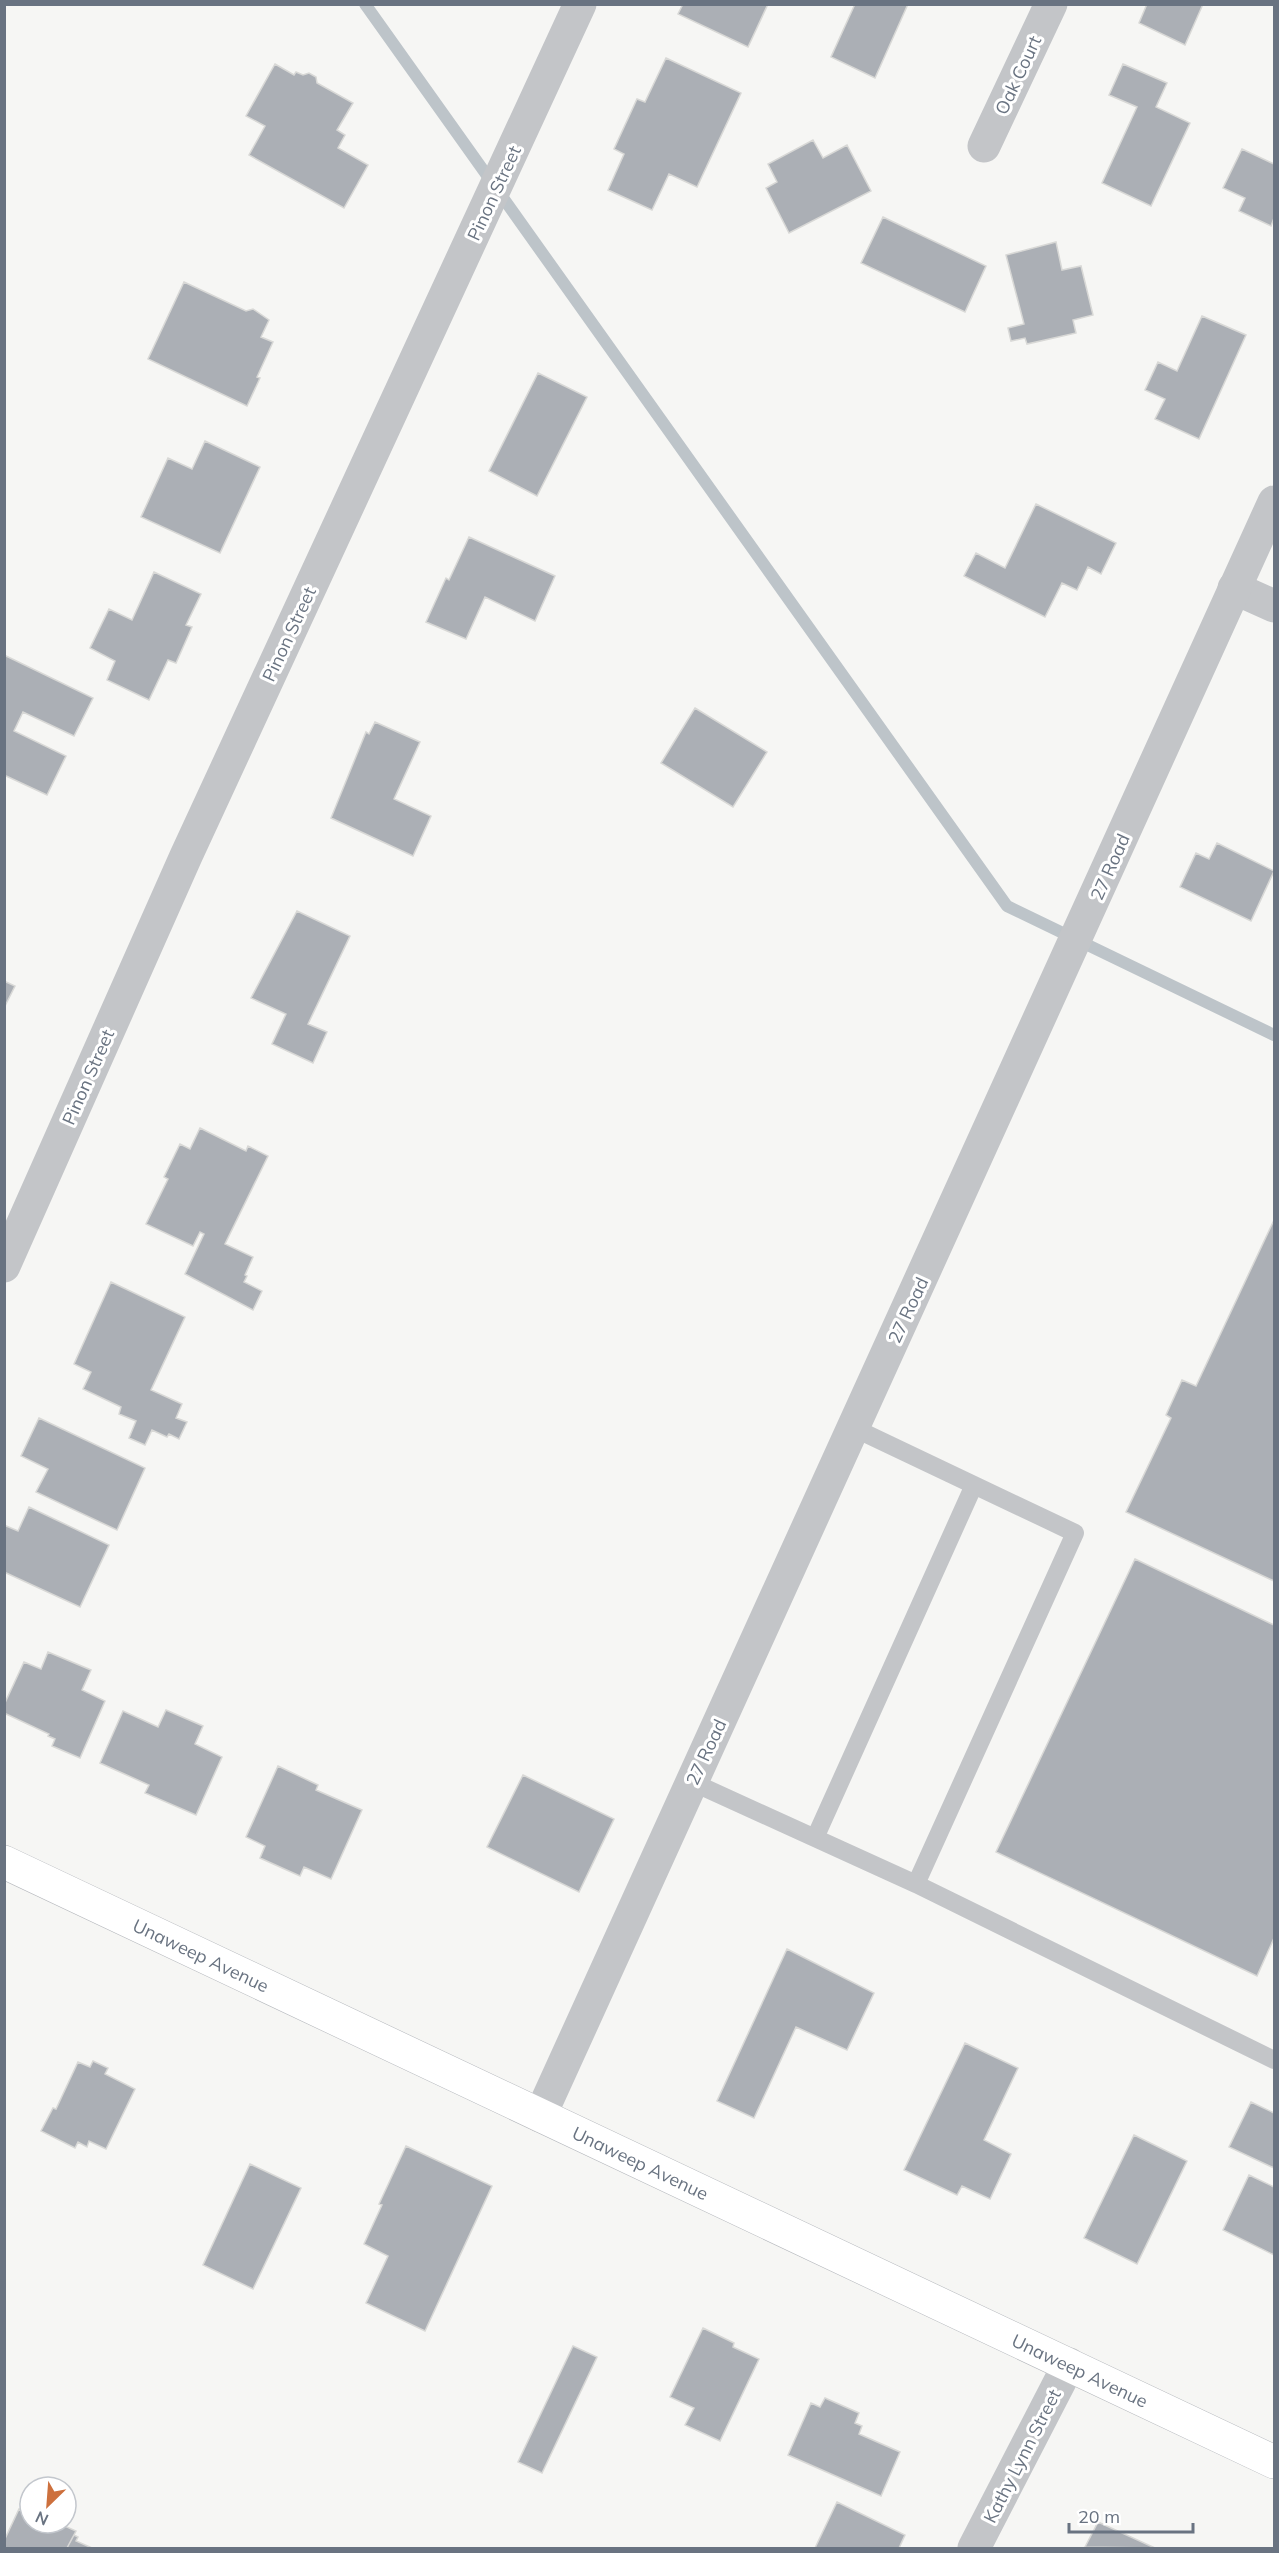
<svg xmlns="http://www.w3.org/2000/svg" width="1279" height="2553" viewBox="0 0 1279 2553" font-family="Mulish,sans-serif">
<style>
.lines{fill:none;stroke-linecap:round;stroke-linejoin:round}
.stream{stroke:#bdc4c9;stroke-width:12}
.building{fill:#abafb5;stroke:#d8d8d6;stroke-width:1.5}
.secondary-casing{stroke:#b5b8bd;stroke-width:34}
.service{stroke:#c3c5c8;stroke-width:18}
.minor{stroke:#c3c5c8;stroke-width:33}
.tertiary{stroke:#c3c5c8;stroke-width:33}
.secondary{stroke:#fff;stroke-width:33}
.labels{text-anchor:middle;dominant-baseline:central;stroke-width:6;stroke-linejoin:round;paint-order:stroke}
.street-label{font-size:18px;fill:#697381;stroke:#fff}
</style>
<rect width="100%" height="100%" fill="#f6f6f4"/>
<g class="lines">
<!-- stream -->
<path class="stream" d="M365,4L1007,906L1274,1035"/>
</g>
<!-- building -->
<path class="building" d="M683,4H768L748,47L678,14Z
M855,4H908L875,78L831,57Z
M1147,4H1203L1185,45L1139,23Z
M666,58L741,93L697,187L669,174L652,210L608,190L624,154L614,149L637,99L645,102Z
M275,64L294,75L296,72L303,75L309,73L316,77L317,83L353,103L337,130L345,135L338,148L368,165L344,208L249,155L265,126L246,116Z
M1123,64L1167,83L1156,107L1190,123L1151,206L1102,183L1137,107L1109,95Z
M813,140L823,158L847,145L871,191L789,233L766,188L777,182L768,164Z
M1242,149L1274,164V218L1271,226L1239,211L1245,198L1223,188Z
M883,217L986,266L965,312L861,263Z
M1056,242L1062,270L1081,266L1093,315L1073,320L1076,333L1027,344L1025,338L1011,341L1008,328L1024,324L1006,255Z
M184,282L246,311L253,309L269,320L261,337L273,342L257,377L260,378L247,406L148,359Z
M1202,316L1246,335L1199,439L1155,419L1165,399L1145,390L1158,362L1177,371Z
M538,373L587,397L537,496L489,471Z
M205,441L260,467L220,553L141,517L168,458L192,469Z
M1036,504L1116,543L1101,574L1088,567L1077,590L1062,583L1045,617L964,576L976,553L1005,568Z
M469,537L555,576L535,621L485,597L466,639L426,622L446,578L449,580Z
M154,572L201,594L186,625L192,627L176,663L168,660L149,700L107,680L115,661L90,648L109,609L132,620Z
M4,655L93,698L74,736L23,712L14,731L66,756L47,795L4,775Z
M695,708L767,752L733,807L661,763Z
M375,722L420,742L394,799L431,816L413,856L331,818L366,732L369,734Z
M1217,843L1274,871L1251,921L1180,887L1196,853L1209,859Z
M297,911L350,936L308,1024L327,1032L313,1063L272,1044L286,1014L251,998Z
M4,981L15,986L4,1008Z
M200,1128L246,1151L248,1146L268,1156L225,1244L253,1257L245,1275L247,1276L244,1282L262,1291L253,1310L185,1274L204,1234L200,1232L193,1246L146,1224L168,1179L164,1177L180,1144L190,1149Z
M1274,1220V1581L1126,1512L1171,1418L1166,1415L1182,1380L1196,1386Z
M111,1282L185,1317L151,1390L182,1404L176,1418L187,1422L179,1439L169,1434L167,1437L152,1430L145,1445L129,1438L136,1421L119,1414L121,1407L83,1389L91,1372L74,1364Z
M39,1418L145,1468L117,1530L36,1492L48,1469L21,1456Z
M29,1507L109,1545L80,1607L4,1572V1525L18,1531Z
M1135,1559L1274,1625V1938L1257,1976L996,1852Z
M48,1652L91,1670L82,1690L105,1701L80,1758L52,1746L55,1739L48,1736L49,1734L4,1713V1705L24,1662L41,1669Z
M166,1710L203,1726L195,1744L222,1757L196,1815L145,1793L149,1785L100,1763L123,1711L158,1727Z
M278,1766L318,1785L316,1790L362,1810L331,1879L304,1867L300,1876L260,1858L265,1846L246,1837Z
M523,1775L614,1819L579,1892L487,1847Z
M787,1949L874,1993L847,2050L796,2027L754,2118L717,2101Z
M965,2043L1018,2068L984,2140L1011,2154L990,2199L962,2186L957,2195L904,2170Z
M93,2061L108,2068L105,2074L135,2089L106,2149L89,2141L87,2147L78,2142L75,2148L41,2131L53,2108L56,2109L78,2062L90,2067Z
M1251,2102L1274,2113V2168L1229,2147Z
M1134,2135L1187,2161L1137,2264L1084,2238Z
M406,2146L492,2186L425,2331L366,2303L388,2256L364,2244L382,2205L379,2204Z
M250,2164L301,2188L253,2289L203,2265Z
M1249,2175L1274,2187V2255L1223,2230Z
M703,2328L734,2343L733,2347L759,2359L720,2441L685,2425L694,2408L670,2397Z
M573,2346L597,2357L542,2473L518,2462Z
M825,2398L859,2413L855,2423L862,2426L859,2434L900,2452L881,2496L788,2455L811,2403L820,2407Z
M837,2502L905,2535L899,2548H815Z
M19,2509L30,2514V2523H58L76,2531L67,2548H4V2541Z
M1098,2522L1155,2548L1085,2547Z
M74,2535L78,2537L76,2541L92,2548H67Z"/>
<g class="lines">
<!-- secondary casing -->
<g class="secondary-casing">
<g id="secondary">
<path id="s1" d="M4,1862L1274,2462"/>
</g>
</g>
<!-- service -->
<path class="service" d="M854,1428L1075,1533L916,1884L1274,2060
M692,1782L916,1884
M815,1838L974,1485"/>
<!-- minor -->
<path class="minor" d="M984,146L1051,4
M1234,588L1274,606
M4,1266L186,856L580,4
M974,2548L1069,2364"/>
<!-- tertiary -->
<path class="tertiary" d="M540,2116L1274,502"/>
<!-- secondary -->
<use href="#secondary" class="secondary"/>
</g>
<g class="labels">
<!-- street labels -->
<g class="street-label">
<text transform="translate(1018 75) rotate(-65)">Oak Court</text>
<text transform="translate(494 193) rotate(-65)">Pinon Street</text>
<text transform="translate(289 634) rotate(-65)">Pinon Street</text>
<text transform="translate(1110 867) rotate(-66)">27 Road</text>
<text transform="translate(88 1077) rotate(-66)">Pinon Street</text>
<text transform="translate(908 1310) rotate(-65)">27 Road</text>
<text transform="translate(706 1752) rotate(-65)">27 Road</text>
<text stroke="none"><textPath href="#s1" startOffset="218">Unaweep Avenue</textPath></text>
<text stroke="none"><textPath href="#s1" startOffset="704">Unaweep Avenue</textPath></text>
<text stroke="none"><textPath href="#s1" startOffset="1190">Unaweep Avenue</textPath></text>
<text transform="translate(1022 2456) rotate(-63)">Kathy Lynn Street</text>
</g>
</g>
<!-- border -->
<rect width="1279" height="2553" fill="none" stroke="#697381" stroke-width="12"/>
<!-- north arrow -->
<g transform="translate(48 2505) rotate(205)"><circle r="28" fill="#ffffff" stroke="#c3c7cd" stroke-width="1.5"/>
<path d="M0-4.5L10 22L0 15L-10 22Z" fill="#cd703d"/>
<text y="-9" font-size="16" font-weight="bold" text-anchor="middle" fill="#697381">N</text>
</g>
<!-- scale -->
<path d="M1069 2523v9h124v-9" fill="none" stroke="#697381" stroke-width="3"/>
<text x="1078" y="2523" font-size="18" fill="#697381" stroke="#ffffff" stroke-width="4.5" paint-order="stroke">20 m</text>
</svg>
